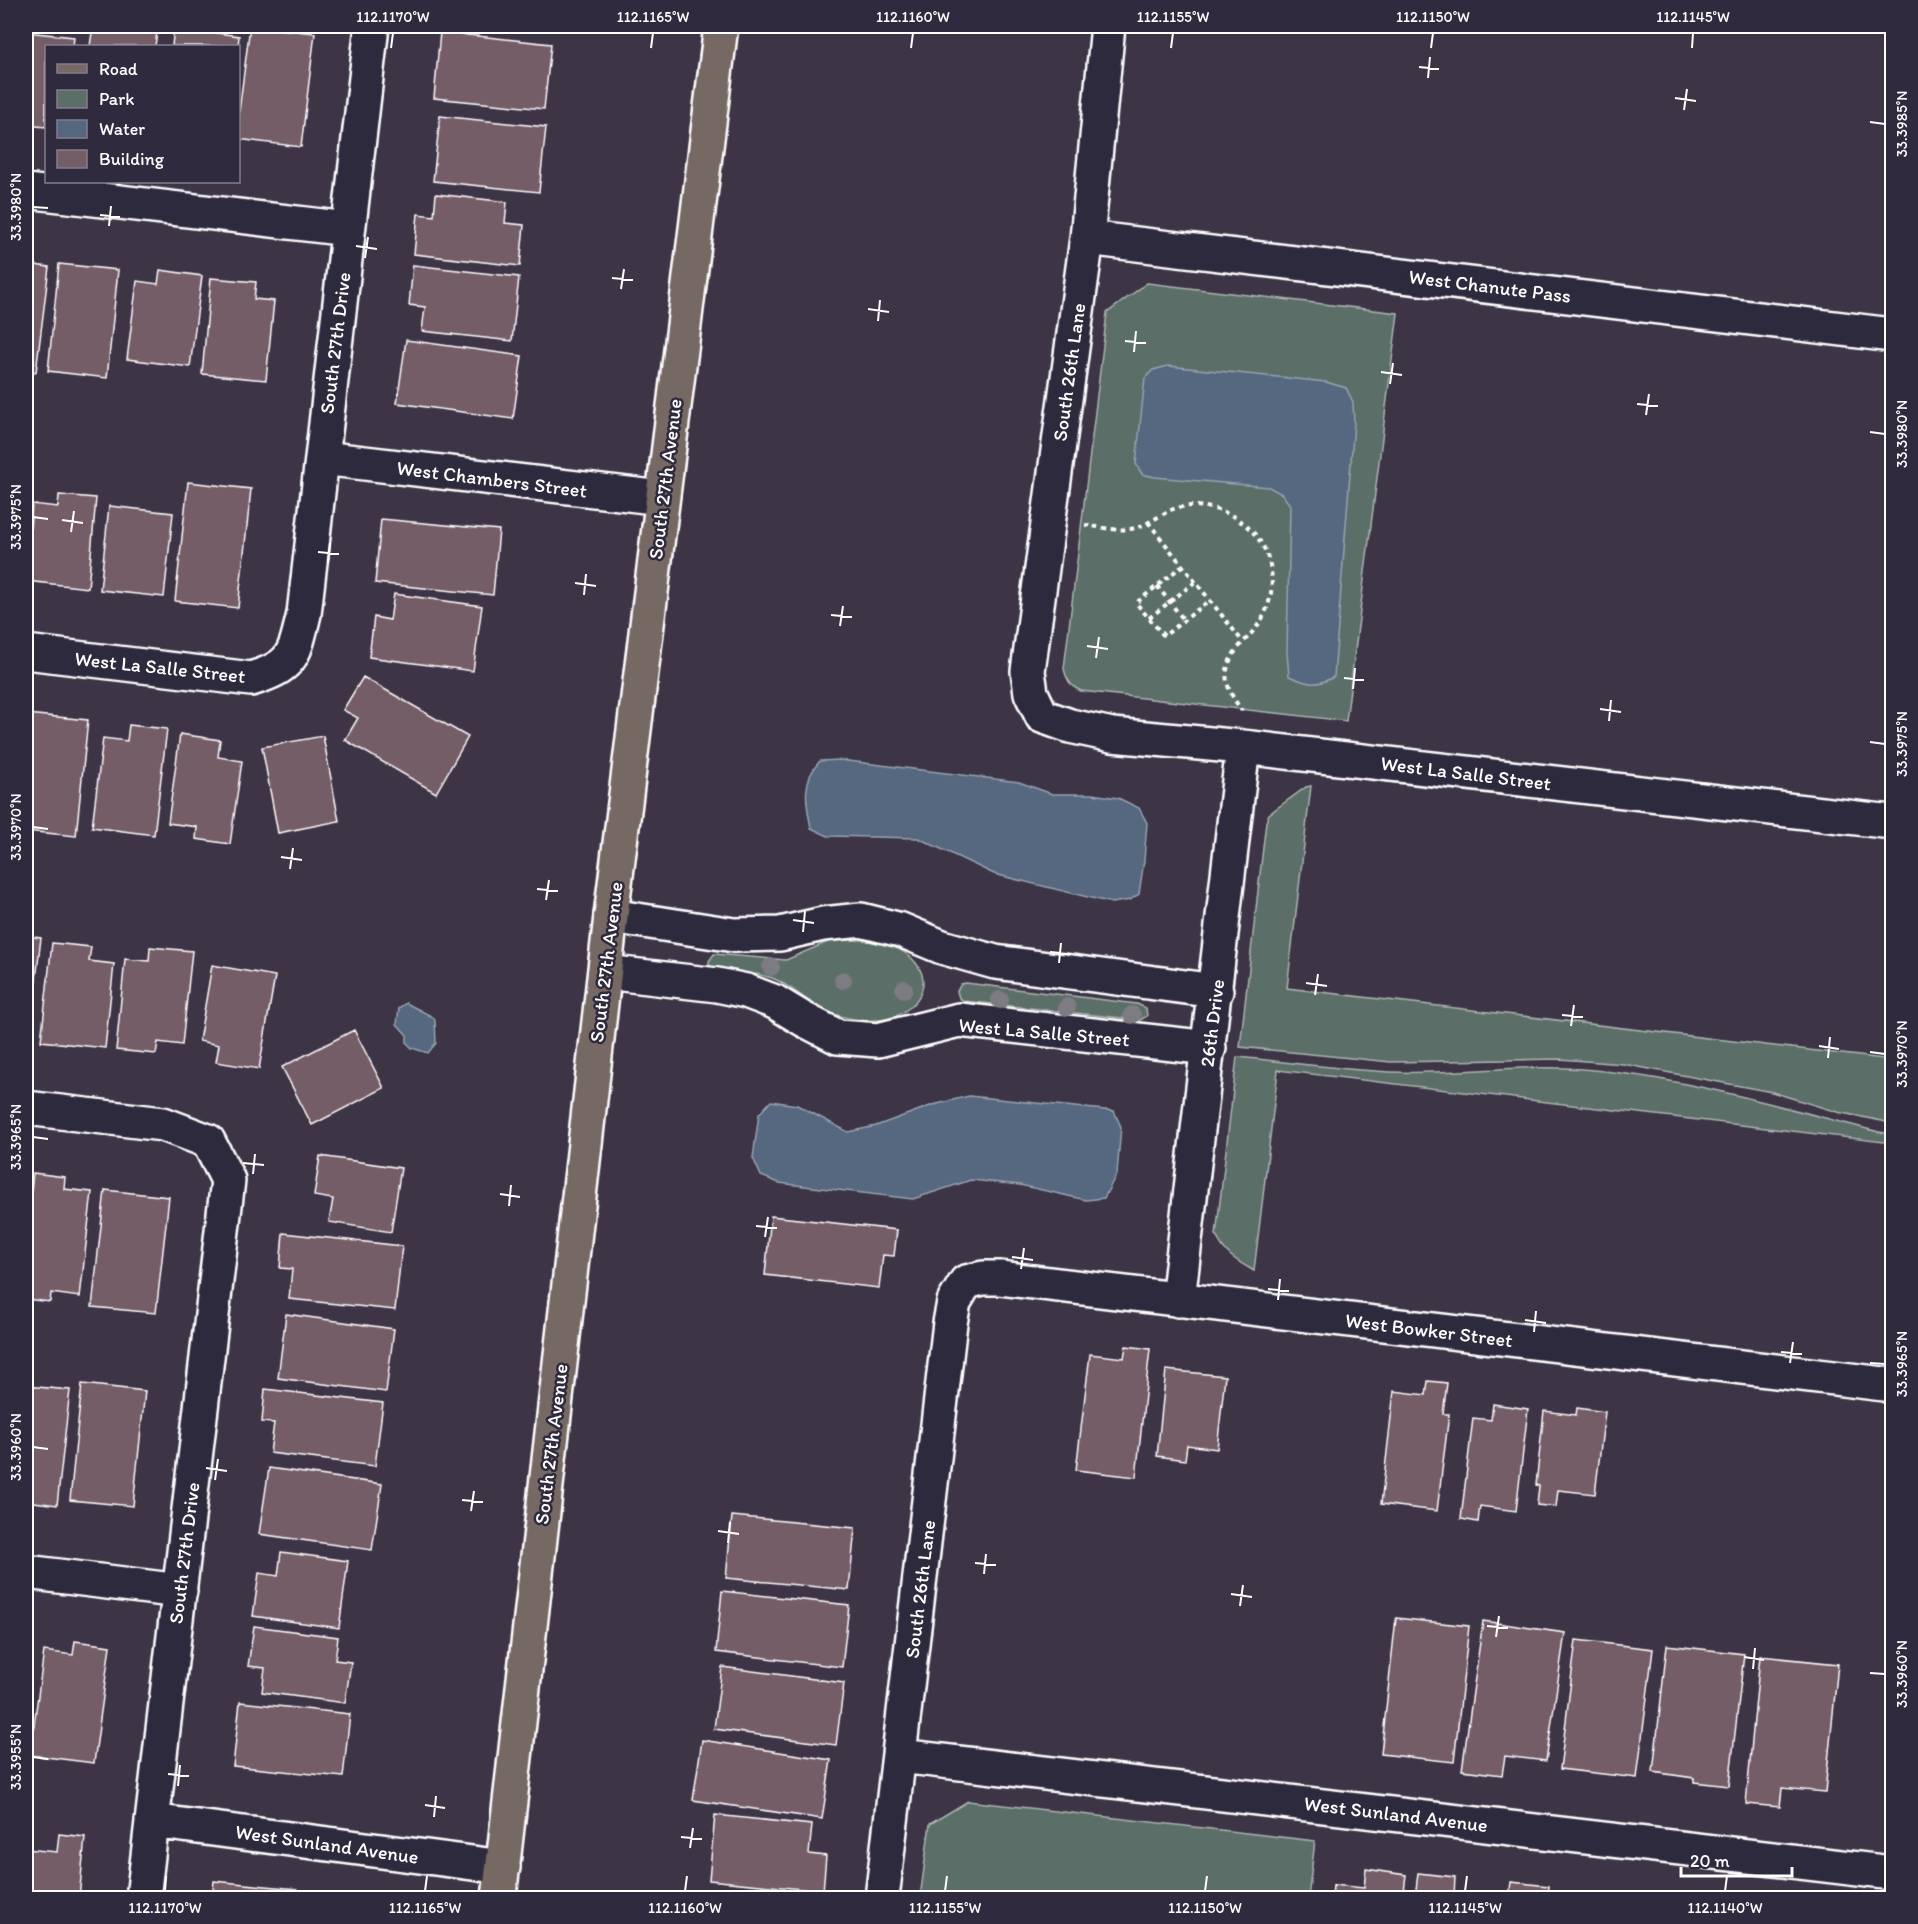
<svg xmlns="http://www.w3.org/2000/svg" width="1918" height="1924" viewBox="0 0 1918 1924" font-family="Itim,sans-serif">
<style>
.green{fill:#5b6e67;stroke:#adb6b3;stroke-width:1.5}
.water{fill:#54677f;stroke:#98a4b2;stroke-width:1.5}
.building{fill:#755d68;stroke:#fff;stroke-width:1.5}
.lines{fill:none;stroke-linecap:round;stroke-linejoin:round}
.minor-casing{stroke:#fff;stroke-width:38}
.major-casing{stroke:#fff;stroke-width:38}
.path{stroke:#fff;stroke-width:4;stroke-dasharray:4.5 4.5;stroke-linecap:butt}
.minor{stroke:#2f2a3d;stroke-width:33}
.major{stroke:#766964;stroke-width:33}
.tree{fill:#7b7c82}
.ticks{fill:none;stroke:#fff;stroke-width:2}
.labels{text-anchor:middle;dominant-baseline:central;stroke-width:5;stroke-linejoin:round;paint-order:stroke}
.street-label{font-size:20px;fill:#fff;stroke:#2f2a3d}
.neatline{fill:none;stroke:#fff;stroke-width:2}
.ticks-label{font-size:15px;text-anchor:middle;fill:#fff}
</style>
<rect width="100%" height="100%" fill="#3d3446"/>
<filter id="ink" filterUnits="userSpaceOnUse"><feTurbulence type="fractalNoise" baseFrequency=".0167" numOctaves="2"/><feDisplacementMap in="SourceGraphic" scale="12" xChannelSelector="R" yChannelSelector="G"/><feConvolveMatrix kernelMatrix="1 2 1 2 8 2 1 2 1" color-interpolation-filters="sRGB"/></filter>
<g filter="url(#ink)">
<!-- green -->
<path class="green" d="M1147,283L1398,313L1346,721L1081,691C1070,686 1067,680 1064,669L1107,313Z
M1311,786L1287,988L1892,1060V1123L1837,1112L1772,1092L1623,1064L1560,1059L1391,1062L1240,1047L1266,822L1269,814L1306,787Z
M862,940C882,943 903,946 916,963C938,992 904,1020 876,1020C854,1021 833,1016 815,1005C800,996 788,984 772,978C753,972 732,971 713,969L709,966V961L714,954L786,960L830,941Z
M966,983L1137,1004L1146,1008L1147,1016L1140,1020L964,1001L959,998L957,991L961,984Z
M1237,1057C1288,1062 1340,1070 1391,1072C1454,1075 1518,1064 1582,1069C1683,1077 1781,1107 1879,1132L1892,1134V1143L1278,1070L1254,1271C1237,1261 1224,1254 1216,1235Z
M968,1801L1315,1841L1308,1898H920L930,1824Z"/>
<!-- water -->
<path class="water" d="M1168,366L1326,382L1346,388L1353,402L1354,423L1334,677C1314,687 1309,684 1289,676L1287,653L1290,505L1282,494L1269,487L1155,477L1142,474L1136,464L1145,378L1153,370Z
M840,760L1019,782L1052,794H1092L1118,798L1139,808L1147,823L1144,860L1139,894L1130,900L1112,903L994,874L918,838L828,836L811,828C806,803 801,781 820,761Z
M406,1003L433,1017L435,1021L436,1043L428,1053L412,1048L407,1043V1035L397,1024L399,1008Z
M969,1096L1114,1111L1121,1127L1117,1173L1104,1198L1086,1200L1020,1185L971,1180L913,1199L779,1183L761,1176L753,1158L759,1114L771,1101L797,1105L848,1132L876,1126L933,1105Z"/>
<!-- building -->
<path class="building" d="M93,26H158L155,46H90Z
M250,26L315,33L301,147L238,139V119Z
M495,26H537L536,31Z
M174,27L239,36L238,46H172Z
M26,32L74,37L73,46H46V127L26,125Z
M440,32L551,44L544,109L434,98Z
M440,116L546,127L539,192L433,181Z
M436,194L507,202L505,223L524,225L520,266L414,254L418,214L434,216Z
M26,264L49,267L36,372L26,371Z
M59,264L118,270L107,378L48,371Z
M413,265L519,277L512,341L422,331L425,307L409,305Z
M160,270L202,276L190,367L127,359L137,281L158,284Z
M211,278L256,282L254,299L274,301L266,380L202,374Z
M406,340L522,356L513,419L397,403Z
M188,482L251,489L238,608L175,601Z
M59,495L96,498L88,588L26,581L32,504L58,507Z
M109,506L173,513L164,597L100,590Z
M381,519L499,530L493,595L375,583Z
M394,594L482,606L473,671L369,657L374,617L390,620Z
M363,677L468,737L436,793L345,740L358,718L343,710Z
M26,714L88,720L76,836L26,831Z
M129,725L167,729L154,835L92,827L103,738L127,741Z
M180,734L220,740L218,757L242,761L230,844L196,839L197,827L168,823Z
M323,736L339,821L278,833L262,747Z
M26,936L41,938L31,1021H26Z
M52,943L91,947L89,961L114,964L105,1048L41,1041Z
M150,947L192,951L182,1045L158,1042L156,1054L116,1050L125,959L149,961Z
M212,965L275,976L259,1069L216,1062L219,1045L199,1041Z
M354,1030L384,1088L312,1125L282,1067Z
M320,1156L401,1168L391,1232L329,1222L333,1199L314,1196Z
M33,1173L65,1177L64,1189L92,1192L80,1297L51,1293L50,1302L26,1299V1238Z
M105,1190L169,1197L156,1313L92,1307Z
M771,1216L897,1230L894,1256L883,1255L879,1288L765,1275Z
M283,1233L402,1246L395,1310L289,1299L292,1269L280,1268Z
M286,1314L394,1329L386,1392L278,1378Z
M1126,1346L1150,1349L1136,1477L1076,1470L1090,1354L1124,1358Z
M1166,1370L1225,1376L1217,1449L1187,1445L1185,1460L1157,1456Z
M1428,1381L1447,1383L1443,1414H1449L1437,1511L1381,1504L1394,1391L1426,1395Z
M82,1384L145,1391L133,1506L70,1500Z
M26,1386L70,1390L57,1505L26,1501Z
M265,1389L383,1403L375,1466L270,1453L274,1423L262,1422Z
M1493,1404L1528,1409L1516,1511L1480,1506L1478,1522L1461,1519L1473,1418L1491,1420Z
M1577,1408L1605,1412L1595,1494L1558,1490L1556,1507L1537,1505L1539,1486L1536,1485L1544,1411L1576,1415Z
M269,1468L382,1484L372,1550L259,1534Z
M732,1516L855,1528L849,1590L726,1578Z
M281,1552L348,1561L339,1628L253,1616L259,1573L278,1576Z
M722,1591L849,1605L842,1667L716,1652Z
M1396,1618L1469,1626L1454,1762L1381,1754Z
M1483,1621L1565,1633L1546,1761L1505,1756L1502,1775L1462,1770Z
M254,1626L338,1637L335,1660L351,1662L345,1703L262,1692L265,1668L248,1666Z
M26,1636L32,1637L26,1693Z
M1576,1640L1653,1649L1637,1778L1560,1769Z
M75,1641L110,1646L94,1763L30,1755L44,1651L73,1655Z
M1667,1645L1744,1654L1729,1786L1694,1782V1778L1653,1772Z
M1760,1656L1838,1664L1825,1792L1782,1788L1780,1807L1746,1804Z
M722,1667L844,1683L836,1745L714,1729Z
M240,1702L350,1714L343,1777L233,1766Z
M702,1740L831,1760L822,1819L693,1800Z
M715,1815L812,1825L809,1854L826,1856L823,1891L709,1880Z
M59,1834L85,1837L79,1898H26V1849L57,1852Z
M1366,1869L1406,1875L1403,1898H1332L1333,1885L1364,1888Z
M1418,1873L1455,1877L1454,1896L1474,1898H1415Z
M214,1881L297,1889L296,1898H212Z
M1511,1882L1549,1886L1548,1898H1509Z"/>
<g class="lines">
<!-- minor casing -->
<g class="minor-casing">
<path id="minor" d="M1108,26L1087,238L1028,671L1031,693L1042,716L1070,726L1112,735L1243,747L1892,822
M26,191L348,229
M1087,238L1892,335
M322,458L662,498
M26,652L251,679C294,666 294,655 304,614L372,26
M611,916L734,935L780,934L823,924L861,920L901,930L942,947L995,962L1216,991
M605,972L717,985L746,991L775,1002L803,1019L838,1037L878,1040L959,1020L1209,1048
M26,1108L163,1124L208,1141L228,1180L143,1898
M1178,1300L1243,747
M26,1572L180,1591
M900,1756L1892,1873
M152,1821L503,1867
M882,1898L950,1323L954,1302L966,1282L983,1278H1000L1892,1385"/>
</g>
<!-- major casing -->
<g class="major-casing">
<path id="major" d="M499,1898L611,916L721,26"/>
</g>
<!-- path -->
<path class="path" d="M1148,522L1243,642
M1085,525C1099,527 1115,531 1130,529C1145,527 1158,516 1171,510C1193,501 1222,508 1240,521C1276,545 1282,596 1255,629C1244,643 1231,651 1227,670C1224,686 1234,699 1242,711
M1183,565L1136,603L1164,636L1210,600
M1157,586L1184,620
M1149,618L1195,582"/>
<!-- minor -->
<use href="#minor" class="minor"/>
<!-- major -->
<use href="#major" class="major"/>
</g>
<!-- trees -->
<g class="tree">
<circle cx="771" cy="967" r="9"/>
<circle cx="843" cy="980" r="9"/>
<circle cx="904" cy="989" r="9"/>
<circle cx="1000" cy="1000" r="9"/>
<circle cx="1067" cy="1007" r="9"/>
<circle cx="1132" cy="1015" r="9"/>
</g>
</g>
<!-- ticks -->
<path class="ticks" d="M391,48L393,33M651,48L653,33M911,48L913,33M1171,48L1173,33M1431,48L1433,33M1692,48L1693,33M1419,67L1439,69M1428,78L1430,57M1675,98L1696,101M1684,110L1687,89M1870,122L1885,124M33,207L48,208M100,215L120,217M109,226L111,206M356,246L377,249M365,258L368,237M612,278L633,280M621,289L624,269M868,309L889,312M878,321L880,300M1125,341L1146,343M1134,352L1136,331M1381,372L1402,375M1390,384L1393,363M1637,404L1658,406M1646,415L1649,394M1870,432L1885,434M33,517L48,519M62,520L83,523M71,532L74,511M318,552L339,554M328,563L330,543M575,583L596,586M584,595L586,574M831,615L852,617M840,626L843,606M1087,646L1108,649M1096,658L1099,637M1344,678L1364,680M1353,689L1355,668M1600,709L1621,712M1609,721L1611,700M1870,742L1885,744M33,827L48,829M281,857L302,860M290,869L293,848M537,889L558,891M546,900L549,880M793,920L814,923M803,932L805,911M1050,952L1071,954M1059,963L1061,943M1306,983L1327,986M1315,995L1318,974M1562,1015L1583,1017M1571,1026L1574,1005M1819,1046L1839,1049M1870,1052L1885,1054M1828,1058L1830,1037M33,1137L48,1139M243,1163L264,1165M253,1174L255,1154M500,1194L520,1197M509,1206L511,1185M756,1226L777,1228M765,1237L768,1217M1012,1257L1033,1260M1021,1269L1024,1248M1268,1289L1289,1291M1278,1300L1280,1279M1525,1320L1546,1323M1534,1332L1536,1311M1781,1352L1802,1354M1790,1363L1793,1342M1870,1363L1885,1364M33,1447L48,1449M206,1468L227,1471M215,1480L218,1459M462,1500L483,1502M471,1511L474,1491M718,1531L739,1534M728,1543L730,1522M975,1563L996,1565M984,1574L986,1554M1231,1594L1252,1597M1240,1606L1243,1585M1487,1626L1508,1628M1496,1637L1499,1616M1744,1657L1764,1660M1753,1669L1755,1648M1870,1673L1885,1674M33,1757L48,1759M168,1774L189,1776M178,1786L180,1765M425,1805L445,1808M434,1817L436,1796M681,1837L702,1839M690,1848L693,1828M165,1891L166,1876M425,1891L427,1876M685,1891L687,1876M945,1891L947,1876M1205,1891L1207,1876M1465,1891L1467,1876M1725,1891L1727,1876"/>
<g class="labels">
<!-- street labels -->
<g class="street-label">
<text transform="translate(1490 286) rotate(7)">West Chanute Pass</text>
<text transform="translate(335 343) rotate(-83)">South 27th Drive</text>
<text transform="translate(1069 372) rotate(-82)">South 26th Lane</text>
<text transform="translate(492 479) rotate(7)">West Chambers Street</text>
<text transform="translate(665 479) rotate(-83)">South 27th Avenue</text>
<text transform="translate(160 667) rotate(6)">West La Salle Street</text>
<text transform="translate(1466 773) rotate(7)">West La Salle Street</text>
<text transform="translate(606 962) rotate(-83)">South 27th Avenue</text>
<text transform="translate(1212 1023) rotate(-83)">26th Drive</text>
<text transform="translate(1044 1032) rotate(5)">West La Salle Street</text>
<text transform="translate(1429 1330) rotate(7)">West Bowker Street</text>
<text transform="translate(551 1444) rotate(-83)">South 27th Avenue</text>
<text transform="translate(184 1553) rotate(-83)">South 27th Drive</text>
<text transform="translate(920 1589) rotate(-83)">South 26th Lane</text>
<text transform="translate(1396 1814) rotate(7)">West Sunland Avenue</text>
<text transform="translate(327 1844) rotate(8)">West Sunland Avenue</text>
</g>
</g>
<!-- margin -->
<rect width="1918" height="1924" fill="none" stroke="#2f2a3d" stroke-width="66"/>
<!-- legend -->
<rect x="45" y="45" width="195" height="138" fill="#2f2a3d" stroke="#827f8b" stroke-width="1.5"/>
<rect x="57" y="64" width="30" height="9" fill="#766964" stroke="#827f8b" stroke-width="1.5"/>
<text x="99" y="75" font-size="18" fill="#ffffff">Road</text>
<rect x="57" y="90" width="30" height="18" fill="#5b6e67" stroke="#827f8b" stroke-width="1.5"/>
<text x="99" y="105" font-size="18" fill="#ffffff">Park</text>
<rect x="57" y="120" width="30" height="18" fill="#54677f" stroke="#827f8b" stroke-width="1.5"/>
<text x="99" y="135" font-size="18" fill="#ffffff">Water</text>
<rect x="57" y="150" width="30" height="18" fill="#755d68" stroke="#827f8b" stroke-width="1.5"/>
<text x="99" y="165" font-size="18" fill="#ffffff">Building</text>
<!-- scale -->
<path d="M1681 1867v9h111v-9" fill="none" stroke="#ffffff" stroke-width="3"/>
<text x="1690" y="1867" font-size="18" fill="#ffffff" stroke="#2f2a3d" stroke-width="4.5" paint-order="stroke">20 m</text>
<rect x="33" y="33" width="1852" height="1858" class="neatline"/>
<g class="ticks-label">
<text x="393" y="22">112.1170°W</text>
<text x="653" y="22">112.1165°W</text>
<text x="913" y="22">112.1160°W</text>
<text x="1173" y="22">112.1155°W</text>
<text x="1433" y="22">112.1150°W</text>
<text x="1693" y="22">112.1145°W</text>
<text transform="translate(1902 124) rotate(-90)" y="5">33.3985°N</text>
<text transform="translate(16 207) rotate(-90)" y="5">33.3980°N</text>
<text transform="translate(1902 434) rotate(-90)" y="5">33.3980°N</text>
<text transform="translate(16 517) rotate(-90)" y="5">33.3975°N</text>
<text transform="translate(1902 744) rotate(-90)" y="5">33.3975°N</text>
<text transform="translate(16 827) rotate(-90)" y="5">33.3970°N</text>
<text transform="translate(1902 1054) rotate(-90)" y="5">33.3970°N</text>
<text transform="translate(16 1137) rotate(-90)" y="5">33.3965°N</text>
<text transform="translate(1902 1364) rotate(-90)" y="5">33.3965°N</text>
<text transform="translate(16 1447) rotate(-90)" y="5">33.3960°N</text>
<text transform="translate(1902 1674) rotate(-90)" y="5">33.3960°N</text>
<text transform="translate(16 1757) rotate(-90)" y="5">33.3955°N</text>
<text x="165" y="1913">112.1170°W</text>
<text x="425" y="1913">112.1165°W</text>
<text x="685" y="1913">112.1160°W</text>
<text x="945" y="1913">112.1155°W</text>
<text x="1205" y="1913">112.1150°W</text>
<text x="1465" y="1913">112.1145°W</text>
<text x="1725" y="1913">112.1140°W</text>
</g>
</svg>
